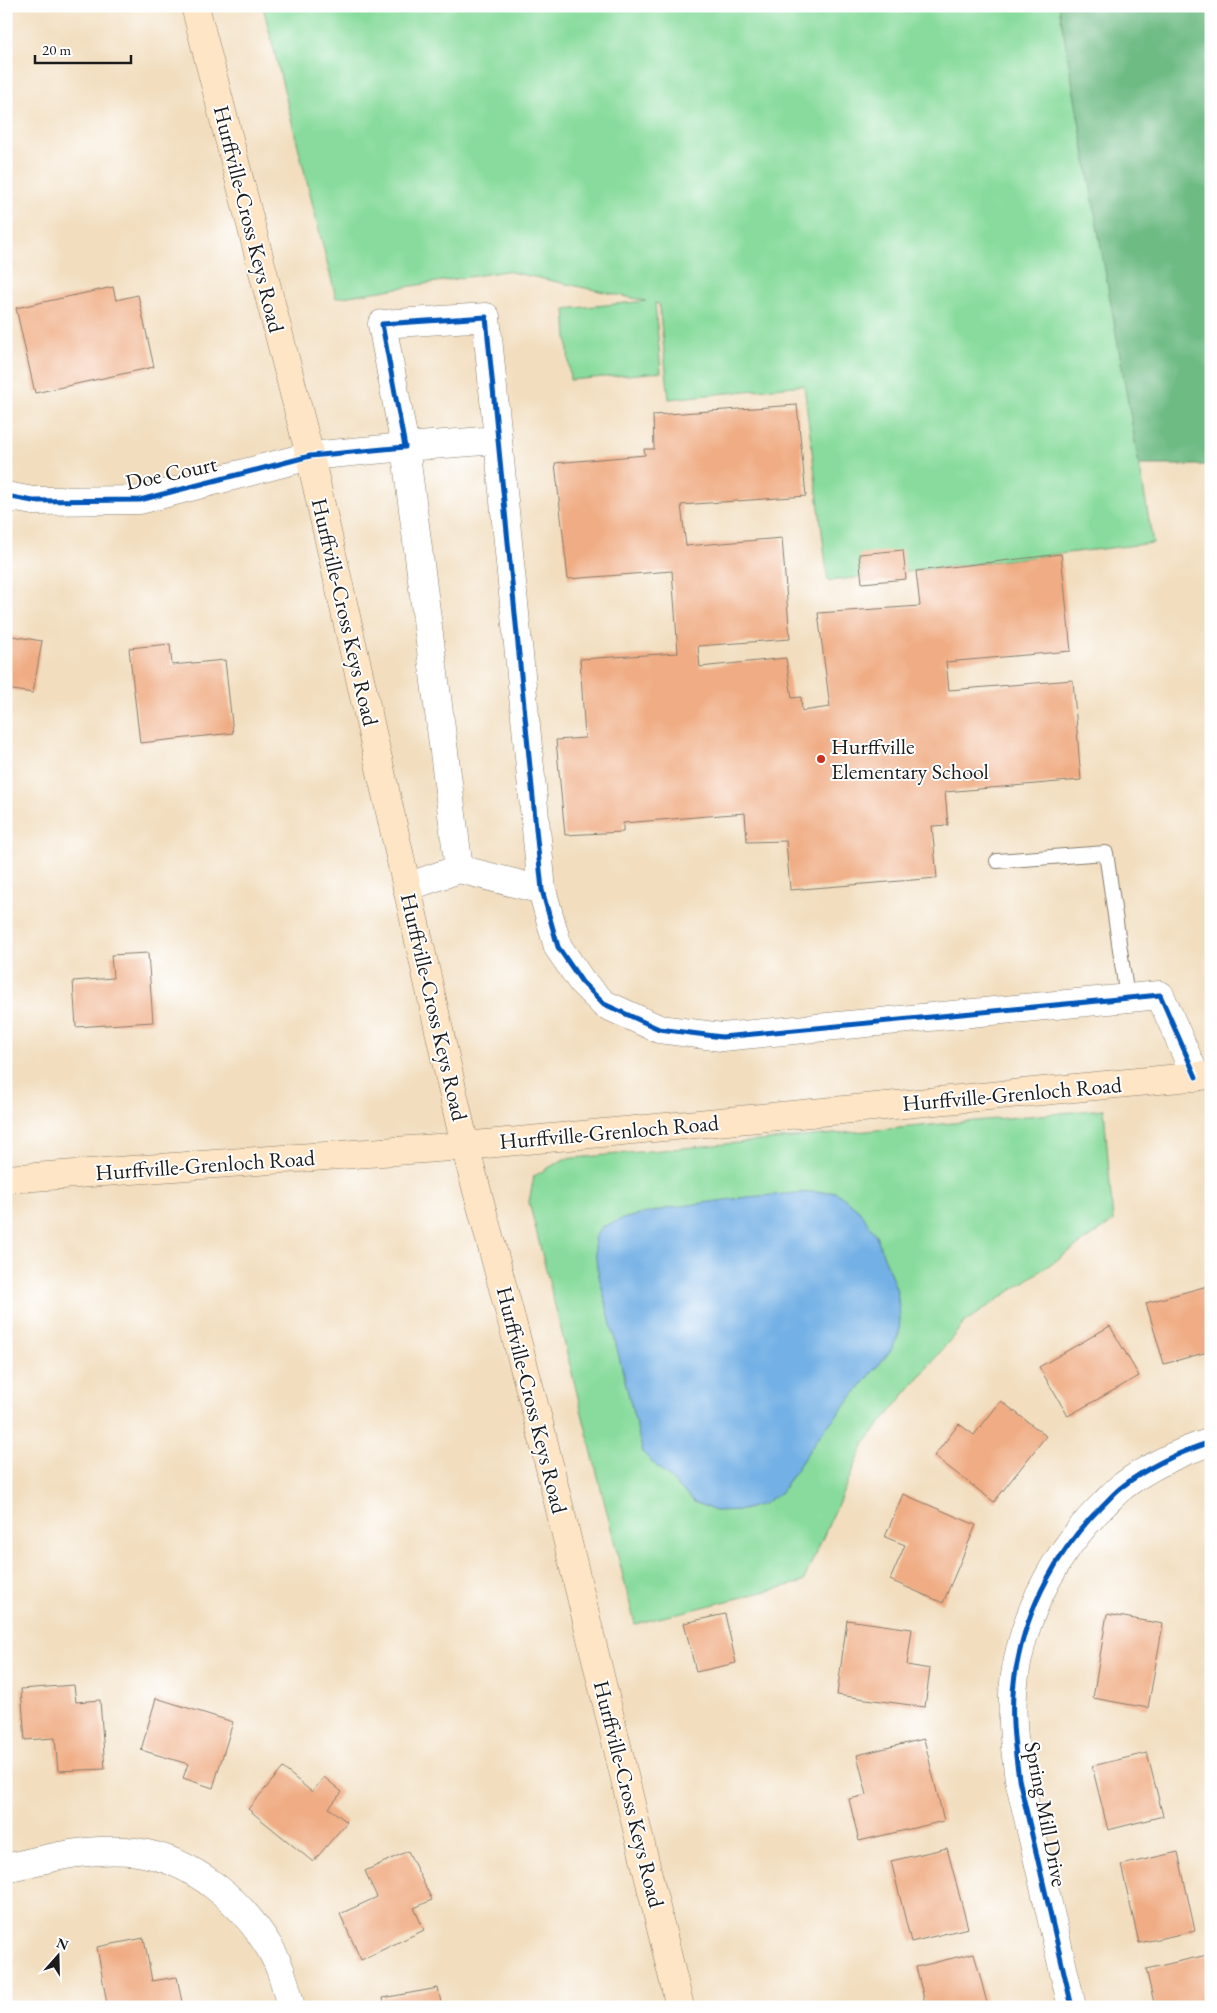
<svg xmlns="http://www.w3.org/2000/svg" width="1217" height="2013" viewBox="0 0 1217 2013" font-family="'EB Garamond',serif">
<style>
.green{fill:#88db9c;stroke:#527c5c}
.forest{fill:#6ebb84;stroke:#456c50}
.water{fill:#73b0e5;stroke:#486680}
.building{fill:#f0ad85}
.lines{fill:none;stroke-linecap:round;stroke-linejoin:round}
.service-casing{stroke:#877d6e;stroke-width:16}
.minor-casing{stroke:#877d6e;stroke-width:29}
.secondary-casing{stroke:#877d6e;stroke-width:29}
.service{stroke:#fff;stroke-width:14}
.minor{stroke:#fff;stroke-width:28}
.secondary{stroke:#fde5c5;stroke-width:28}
.cycleway-casing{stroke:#fff;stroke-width:8}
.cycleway{stroke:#0057b8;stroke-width:5}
.poi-dot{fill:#c8321e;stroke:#fff;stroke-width:2}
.labels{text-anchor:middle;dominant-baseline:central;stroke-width:4;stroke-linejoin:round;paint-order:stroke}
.street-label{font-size:22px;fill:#1c1c1c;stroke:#fff}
.poi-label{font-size:22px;fill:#1c1c1c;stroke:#fff;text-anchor:start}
</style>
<rect width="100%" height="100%" fill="#fff"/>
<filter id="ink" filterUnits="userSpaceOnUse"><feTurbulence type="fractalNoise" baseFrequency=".02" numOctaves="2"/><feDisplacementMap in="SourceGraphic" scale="10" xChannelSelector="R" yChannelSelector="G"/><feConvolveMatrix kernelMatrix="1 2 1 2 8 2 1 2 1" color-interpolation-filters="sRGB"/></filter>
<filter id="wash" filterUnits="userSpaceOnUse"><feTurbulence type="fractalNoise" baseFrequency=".0096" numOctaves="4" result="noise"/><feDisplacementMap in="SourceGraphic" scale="20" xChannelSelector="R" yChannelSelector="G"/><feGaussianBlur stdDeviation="1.12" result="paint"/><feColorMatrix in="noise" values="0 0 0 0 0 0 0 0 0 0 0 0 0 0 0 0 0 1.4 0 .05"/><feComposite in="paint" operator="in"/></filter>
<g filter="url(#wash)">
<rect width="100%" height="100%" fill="#f2debf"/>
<!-- green -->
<path class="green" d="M263,6H1059L1153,543L828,581L804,385L669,399L659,304L655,303L661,372L570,380L565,309L646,301L506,271L336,298Z
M1104,1109L1113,1222L966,1321L866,1441L803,1582L635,1624L529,1202L534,1176L564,1159Z"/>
<!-- forest -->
<path class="forest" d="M1059,6H1211V465H1139Z"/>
<!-- water -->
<path class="water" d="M811,1192H836L859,1210L876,1235L897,1291L900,1317L899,1335L891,1350L817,1439L781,1492L763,1504L743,1510L715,1511L694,1502L643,1453L597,1268L594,1238L602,1227L625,1218L674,1207L747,1197Z"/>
<g id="blocks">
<!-- building -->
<path class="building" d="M113,287L116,300L138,295L154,367L35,393L16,308Z
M797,405L806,496L681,505L686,546L782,538L790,639L698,646L700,667L786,658L792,698L801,697L802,711L830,707L818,613L920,606L916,571L1061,554L1071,651L946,662L949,690L1073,680L1081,780L945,792L948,825L932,826L937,878L790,890L786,841L747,842L745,813L623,823V832L565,835L556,740L585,738L580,659L678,653L672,571L568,579L555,463L645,455L644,449H654L653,415Z
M903,550L906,579L862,583L859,554Z
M6,635L42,641L33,693L6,689Z
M170,644L172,665L225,660L233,733L140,743L129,648Z
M148,953L153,1022L76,1027L73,981L113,978L111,955Z
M1211,1285V1351L1164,1364L1146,1303Z
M1110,1326L1139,1376L1068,1416L1039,1367Z
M1001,1401L1046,1436L994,1502L934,1456L959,1424L974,1435Z
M903,1494L976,1525L943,1603L890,1580L905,1545L885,1537Z
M725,1614L736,1663L696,1672L684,1623Z
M1107,1614L1163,1624L1148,1708L1093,1698Z
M847,1620L912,1629L907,1665L930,1669L925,1707L837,1695Z
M74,1685L76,1702L100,1700L105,1769L58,1771L55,1738L25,1740L21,1689Z
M156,1698L233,1722L213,1788L183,1778L188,1764L141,1750Z
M924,1739L944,1821L859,1841L849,1799L867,1795L857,1755Z
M1147,1753L1163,1816L1108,1830L1092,1766Z
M283,1768L312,1792L324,1777L342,1792L329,1808L347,1822L313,1862L248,1809Z
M947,1848L968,1928L911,1942L891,1861Z
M408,1851L432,1900L414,1908L424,1930L361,1960L340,1914L377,1897L365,1871Z
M1178,1852L1195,1931L1139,1943L1121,1865Z
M144,1938L152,1981L177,1977L183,2007H100L107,2004L97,1947Z
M974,1953L988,2007H926L916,1967Z
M1207,1955L1211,1971V2007H1155L1146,1969Z
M438,1988L442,2007H385L383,1998Z"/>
</g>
</g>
<g filter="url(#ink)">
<use href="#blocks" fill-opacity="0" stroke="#877d6e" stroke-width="1"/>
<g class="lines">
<!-- service casing -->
<g class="service-casing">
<path id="service" d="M997,861L1106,853L1127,998"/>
</g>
<!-- minor casing -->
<g class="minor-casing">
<path id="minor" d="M6,496L33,501L140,500L310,456L405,447L382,324L486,317L542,890L558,947L582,982L604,1004L659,1029L722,1037L1160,995L1196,1077
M459,869L542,890
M407,887L459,869L405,447L497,440
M6,1868C49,1858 93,1846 137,1852C193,1860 243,1902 271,1950C281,1967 286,1987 291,2007
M1072,2007L1019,1779C1014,1743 1009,1706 1016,1669C1027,1606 1058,1549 1104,1504C1110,1498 1116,1491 1123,1486C1149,1466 1180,1452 1211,1442"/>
</g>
<!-- secondary casing -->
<g class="secondary-casing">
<path id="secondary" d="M195,6L310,456L465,1146L539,1423L680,2007
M6,1179L465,1146L1211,1075"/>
</g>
<!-- service -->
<use href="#service" class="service"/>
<!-- minor -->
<use href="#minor" class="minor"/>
<!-- secondary -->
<use href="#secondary" class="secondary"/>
<!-- cycleway casing -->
<g class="cycleway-casing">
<path id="cycleway" d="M6,496L33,501L140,500L310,456L405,447L382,324L486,317L542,890L558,947L582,982L604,1004L659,1029L722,1037L1160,995L1196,1077
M1072,2007L1019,1779C1014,1743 1009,1706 1016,1669C1027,1606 1058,1549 1104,1504C1110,1498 1116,1491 1123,1486C1149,1466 1180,1452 1211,1442"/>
</g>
<!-- cycleway -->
<use href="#cycleway" class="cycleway"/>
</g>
</g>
<!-- markers -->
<circle class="poi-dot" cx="821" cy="759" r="5"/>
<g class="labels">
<!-- street labels -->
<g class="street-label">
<text transform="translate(249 219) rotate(76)">Hurffville-Cross Keys Road</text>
<text transform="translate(171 473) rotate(-12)">Doe Court</text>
<text transform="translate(345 612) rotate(77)">Hurffville-Cross Keys Road</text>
<text transform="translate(434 1007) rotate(77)">Hurffville-Cross Keys Road</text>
<text transform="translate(1012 1094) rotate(-5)">Hurffville-Grenloch Road</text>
<text transform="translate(609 1132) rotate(-5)">Hurffville-Grenloch Road</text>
<text transform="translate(205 1165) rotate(-4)">Hurffville-Grenloch Road</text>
<text transform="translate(532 1400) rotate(76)">Hurffville-Cross Keys Road</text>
<text transform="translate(629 1794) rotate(76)">Hurffville-Cross Keys Road</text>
<text transform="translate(1046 1814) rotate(79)">Spring Mill Drive</text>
</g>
<!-- poi labels -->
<g class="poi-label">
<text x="831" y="746">Hurffville<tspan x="831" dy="25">Elementary School</tspan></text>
</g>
</g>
<!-- margin -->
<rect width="1217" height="2013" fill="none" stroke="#fff" stroke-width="25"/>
<!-- north arrow -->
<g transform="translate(58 1956) rotate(20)" stroke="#ffffff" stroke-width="4" paint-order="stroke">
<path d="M0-4L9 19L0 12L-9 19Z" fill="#1c1c1c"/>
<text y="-8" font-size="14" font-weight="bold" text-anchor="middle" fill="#1c1c1c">N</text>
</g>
<!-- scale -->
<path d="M35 55v8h96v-8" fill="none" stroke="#1c1c1c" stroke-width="2.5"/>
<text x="42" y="55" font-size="15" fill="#1c1c1c" stroke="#ffffff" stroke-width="4" paint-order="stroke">20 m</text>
</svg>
